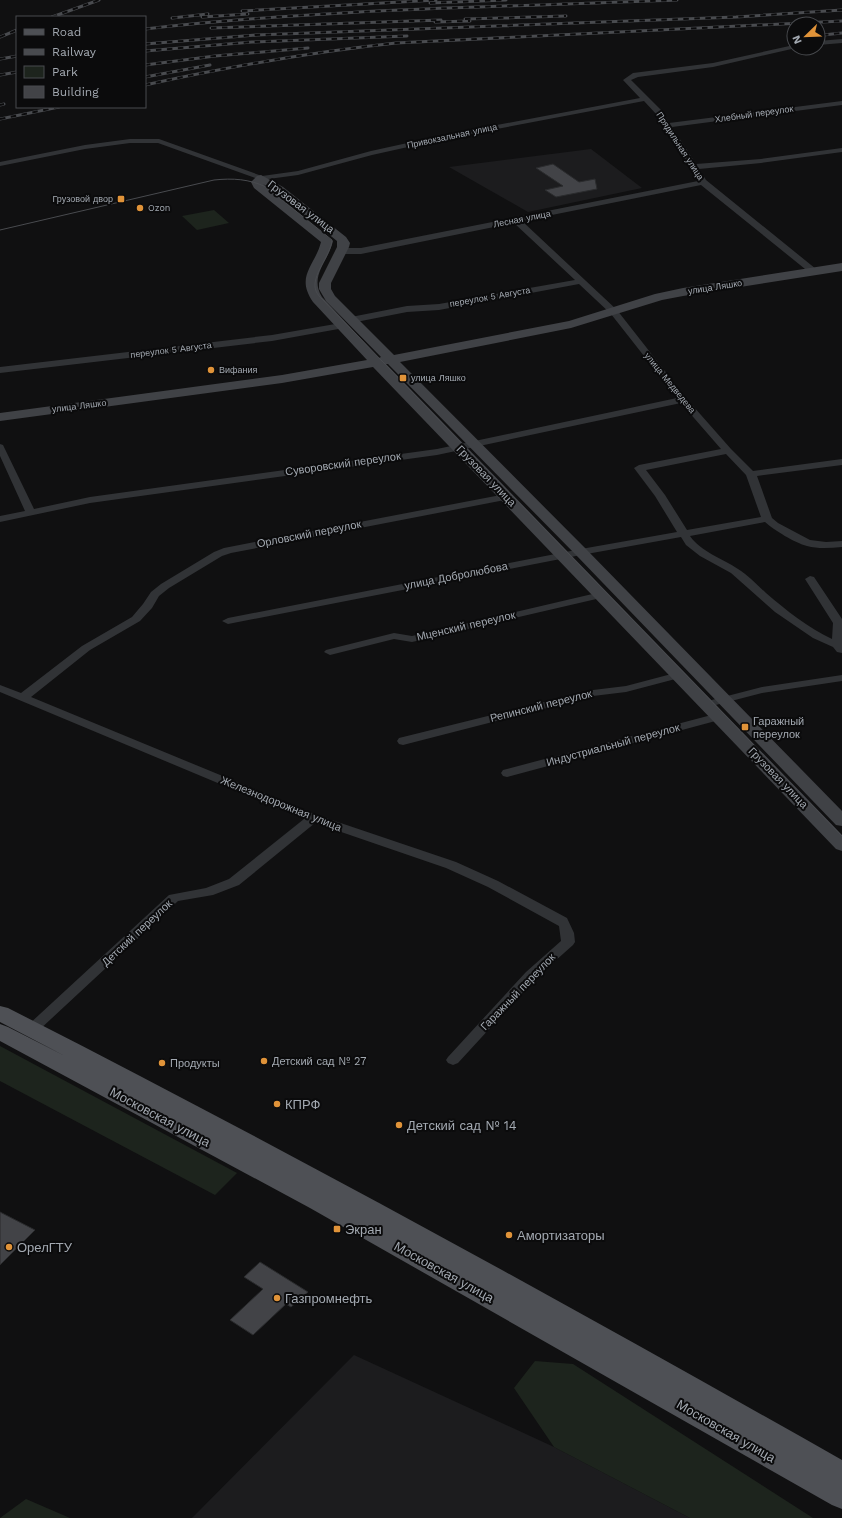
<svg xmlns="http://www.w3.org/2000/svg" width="842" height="1518" viewBox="0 0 842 1518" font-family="'Work Sans',sans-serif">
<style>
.built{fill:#1c1c1e}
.green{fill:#1d241d}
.building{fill:#424347;stroke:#2a2b2d}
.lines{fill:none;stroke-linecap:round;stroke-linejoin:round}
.street{fill:#313336;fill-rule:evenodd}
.secondary{fill:#404246;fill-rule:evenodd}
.primary{fill:#4e5055;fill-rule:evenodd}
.tram{stroke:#494b4f;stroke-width:1}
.rail-casing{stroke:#494b4f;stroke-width:3}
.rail{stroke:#0b0b0c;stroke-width:2;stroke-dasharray:5.5;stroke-linecap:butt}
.poi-dot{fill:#e09339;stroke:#0b0b0c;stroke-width:1.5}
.labels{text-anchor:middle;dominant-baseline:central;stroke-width:4;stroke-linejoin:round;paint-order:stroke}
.far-street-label{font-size:9px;fill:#a3a9b1;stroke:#0b0b0c}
.far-poi-label{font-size:9px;fill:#a3a9b1;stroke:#0b0b0c;text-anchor:start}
.street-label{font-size:11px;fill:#a3a9b1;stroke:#0b0b0c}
.poi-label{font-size:11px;fill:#a3a9b1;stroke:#0b0b0c;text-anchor:start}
.near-poi-label{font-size:13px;fill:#a3a9b1;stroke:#0b0b0c;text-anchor:start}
.near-street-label{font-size:13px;fill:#a3a9b1;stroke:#0b0b0c}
</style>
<rect width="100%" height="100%" fill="#101011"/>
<!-- built -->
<path class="built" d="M591,149L642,188L528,212L449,167Z
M354,1355L554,1447L690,1518H192Z"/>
<!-- green -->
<path class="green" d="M214,210L229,223L197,230L182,216Z
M0,1046L237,1173L215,1195L0,1081Z
M535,1361L573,1364L813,1518H690L554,1447L514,1388Z
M26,1499L70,1518H0Z"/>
<!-- building -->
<path class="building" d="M553,164L579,182L595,179L597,189L556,197L545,190L563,186L536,168Z
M0,1212L35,1230L0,1265Z
M260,1262L308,1292L291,1307L286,1304L253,1335L230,1320L263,1289L244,1277Z"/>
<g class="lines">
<!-- street -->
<path class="street" d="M842,39V43L818,45V41Z
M794,45V48H796L713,67L638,77L631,80L663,112L669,123L842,101V105L672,127L696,164L761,159L842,148V152L761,163L699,169L706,180L816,269L817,271L816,273H810L701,185L522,221L617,310L686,398L731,449L753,471L842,459V465L757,476L772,518L778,523L810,540L826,542L842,541V547C830,548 818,549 807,546C795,543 774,530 765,522L690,536C701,552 722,558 738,569C748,575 757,585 766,593C786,610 808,628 832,639L833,623L805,579L810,576L814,577L842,619V653L837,652L833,647L813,638L775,612L731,573L700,556L686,545L681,537L581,555L228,624L222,621L228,618L581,549L677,532L655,496L634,468L639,465L721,449L681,403L437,455L90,503L0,522V516L25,511L0,456V444L3,445L34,509L90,497L437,449L677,398L611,314L579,284L439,310L407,312L351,323L347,320L351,317L407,306L439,304L575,280L514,223L361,254H341L337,251L341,248H361L698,181L665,127L661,125L662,124L657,115L644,101L444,139L372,155L298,175L261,180L158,143H130L85,149L0,166V162L85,145L130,139H159L262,176L298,171L371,151L444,135L640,98L623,80L633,73L713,63ZM726,454L746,475L761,517L687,530L665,495L646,470Z
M341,323L344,324L345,326L344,328L272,341L0,373V367L272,335Z
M506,494L510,495L511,497L510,499L231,553L222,556L169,588L159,596L152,608L140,621L90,650L31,697L317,815L456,862L498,881L567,918L574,933L575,942L573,945L536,978L458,1063L453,1065L448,1063L446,1060L448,1057L526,972L561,941L559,926L488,887L446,868L315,823L239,885L213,895L178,901L37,1032L32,1034L27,1032L25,1029L27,1026L169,895L206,888L229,879L304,819L0,692V685L21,693L82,646L132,617L143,604L151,592L161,584L214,552L224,548Z
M601,592L605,593L606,595L605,597L412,642L394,639L330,655L324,652L326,650L394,633L412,636Z
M679,672L683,673L685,675L683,677L626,692L593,696L403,745L399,744L397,741L399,738L593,690L626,686Z
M842,675V681L762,693L708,707L704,706L702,704L704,702L762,687Z
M719,713L723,715L725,717L723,719L507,777L503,776L501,773L503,770Z"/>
<!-- secondary -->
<path class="secondary" d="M261,175L283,187L346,237L350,243L349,247L331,283V289L335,296L394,355L569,321L655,294L683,288L842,263V271L683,296L662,300L571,328L400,362L586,549L842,811V826L836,825L576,555L388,364H386L842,835V851L836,849L373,367L282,383L0,421V413L282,375L367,360L313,302C295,276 315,266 321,242L254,188L251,182L257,176ZM263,184L275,191L337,241V247L319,283V289L326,301L381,357L379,358L322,297C309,276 328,262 333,241Z"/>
<!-- primary -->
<path class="primary" d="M0,1006L8,1008C289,1151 567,1304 842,1460V1509L832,1505L310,1208L0,1041V1024L8,1027L65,1056L0,1022Z"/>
<!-- tram -->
<path class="tram" d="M0,230L214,180C233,178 249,179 266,187L332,240C331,256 310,276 316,291C317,294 320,297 322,299L842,836"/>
<!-- rail casing -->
<g class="rail-casing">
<path id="rail" d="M430,3L506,0
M242,11L436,0
M52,17L99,0
M202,17L248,14
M172,18L208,14
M465,19L566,16
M435,22L470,21
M211,28L441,20
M145,29C320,9 501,7 677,0
M823,35L842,33
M0,37L17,30
M145,44L256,35L736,17L842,10
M145,51L252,42L407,36
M0,59L17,56
M145,65L215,56L308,48
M0,75L17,72
M145,77L210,65
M145,85C228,67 311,52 396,43L842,21
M0,105L4,104
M0,119L59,107"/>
</g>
<!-- rail -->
<use href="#rail" class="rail"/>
</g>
<!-- markers -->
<g class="poi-dot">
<rect x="117" y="195" width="8" height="8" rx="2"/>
<circle cx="140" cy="208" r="4"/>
<circle cx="211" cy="370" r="4"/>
<rect x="399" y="374" width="8" height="8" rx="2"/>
<rect x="741" y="723" width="8" height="8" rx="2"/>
<circle cx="264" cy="1061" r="4"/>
<circle cx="162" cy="1063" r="4"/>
<circle cx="277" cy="1104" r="4"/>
<circle cx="399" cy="1125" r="4"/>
<rect x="333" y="1225" width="8" height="8" rx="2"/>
<circle cx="509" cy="1235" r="4"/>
<circle cx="9" cy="1247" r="4"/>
<circle cx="277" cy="1298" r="4"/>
</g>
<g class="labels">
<!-- far-street labels -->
<g class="far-street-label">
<text transform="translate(754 114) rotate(-8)">Хлебный переулок</text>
<text transform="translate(452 136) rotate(-12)">Привокзальная улица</text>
<text transform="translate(680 146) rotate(57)">Прядильная улица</text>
<text transform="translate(522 219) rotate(-11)">Лесная улица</text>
<text transform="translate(715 287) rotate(-9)">улица Ляшко</text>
<text transform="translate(490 297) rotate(-10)">переулок 5 Августа</text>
<text transform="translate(171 350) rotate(-7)">переулок 5 Августа</text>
<text transform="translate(670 383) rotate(51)">улица Медведева</text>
<text transform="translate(79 406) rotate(-7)">улица Ляшко</text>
</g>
<!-- far-poi labels -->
<g class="far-poi-label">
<text x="113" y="199" text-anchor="end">Грузовой двор</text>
<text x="148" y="208">Ozon</text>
<text x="219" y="370">Вифания</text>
<text x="411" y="378">улица Ляшко</text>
</g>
<!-- street labels -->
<g class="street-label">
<text transform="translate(301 207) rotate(37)">Грузовая улица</text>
<text transform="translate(343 464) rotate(-8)">Суворовский переулок</text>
<text transform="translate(486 476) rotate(46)">Грузовая улица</text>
<text transform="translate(309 534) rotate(-11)">Орловский переулок</text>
<text transform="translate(456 576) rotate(-11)">улица Добролюбова</text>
<text transform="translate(466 626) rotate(-13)">Мценский переулок</text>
<text transform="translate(541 706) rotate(-14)">Репинский переулок</text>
<text transform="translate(613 745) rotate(-15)">Индустриальный переулок</text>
<text transform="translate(778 778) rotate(46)">Грузовая улица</text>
<text transform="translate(281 804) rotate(22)">Железнодорожная улица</text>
<text transform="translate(137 933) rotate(-43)">Детский переулок</text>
<text transform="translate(518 992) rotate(-46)">Гаражный переулок</text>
</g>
<!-- poi labels -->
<g class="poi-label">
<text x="753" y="721">Гаражный<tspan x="753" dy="13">переулок</tspan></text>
<text x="272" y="1061">Детский сад № 27</text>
<text x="170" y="1063">Продукты</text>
</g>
<!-- near-poi labels -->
<g class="near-poi-label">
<text x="285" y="1104">КПРФ</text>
<text x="407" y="1125">Детский сад № 14</text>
<text x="345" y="1229">Экран</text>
<text x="517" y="1235">Амортизаторы</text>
<text x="17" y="1247">ОрелГТУ</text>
<text x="285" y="1298">Газпромнефть</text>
</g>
<!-- near-street labels -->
<g class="near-street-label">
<text transform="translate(160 1117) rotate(28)">Московская улица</text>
<text transform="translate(444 1272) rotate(29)">Московская улица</text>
<text transform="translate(726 1431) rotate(30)">Московская улица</text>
</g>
</g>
<!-- legend -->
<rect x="16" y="16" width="130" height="92" fill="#0b0b0c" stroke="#484a4e"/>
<rect x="24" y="29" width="20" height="6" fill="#4e5055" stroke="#484a4e"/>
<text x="52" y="36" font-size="12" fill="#a3a9b1">Road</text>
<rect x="24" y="49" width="20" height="6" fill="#494b4f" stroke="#484a4e"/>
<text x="52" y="56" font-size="12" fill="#a3a9b1">Railway</text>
<rect x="24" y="66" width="20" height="12" fill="#1d241d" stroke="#484a4e"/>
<text x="52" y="76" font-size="12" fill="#a3a9b1">Park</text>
<rect x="24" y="86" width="20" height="12" fill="#424347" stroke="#484a4e"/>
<text x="52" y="96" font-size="12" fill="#a3a9b1">Building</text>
<!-- north arrow -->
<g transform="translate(806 36) rotate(247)"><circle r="19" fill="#0b0b0c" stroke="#484a4e"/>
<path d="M0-3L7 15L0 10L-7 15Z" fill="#e09339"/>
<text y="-6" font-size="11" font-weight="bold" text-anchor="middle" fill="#a3a9b1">N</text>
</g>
</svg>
